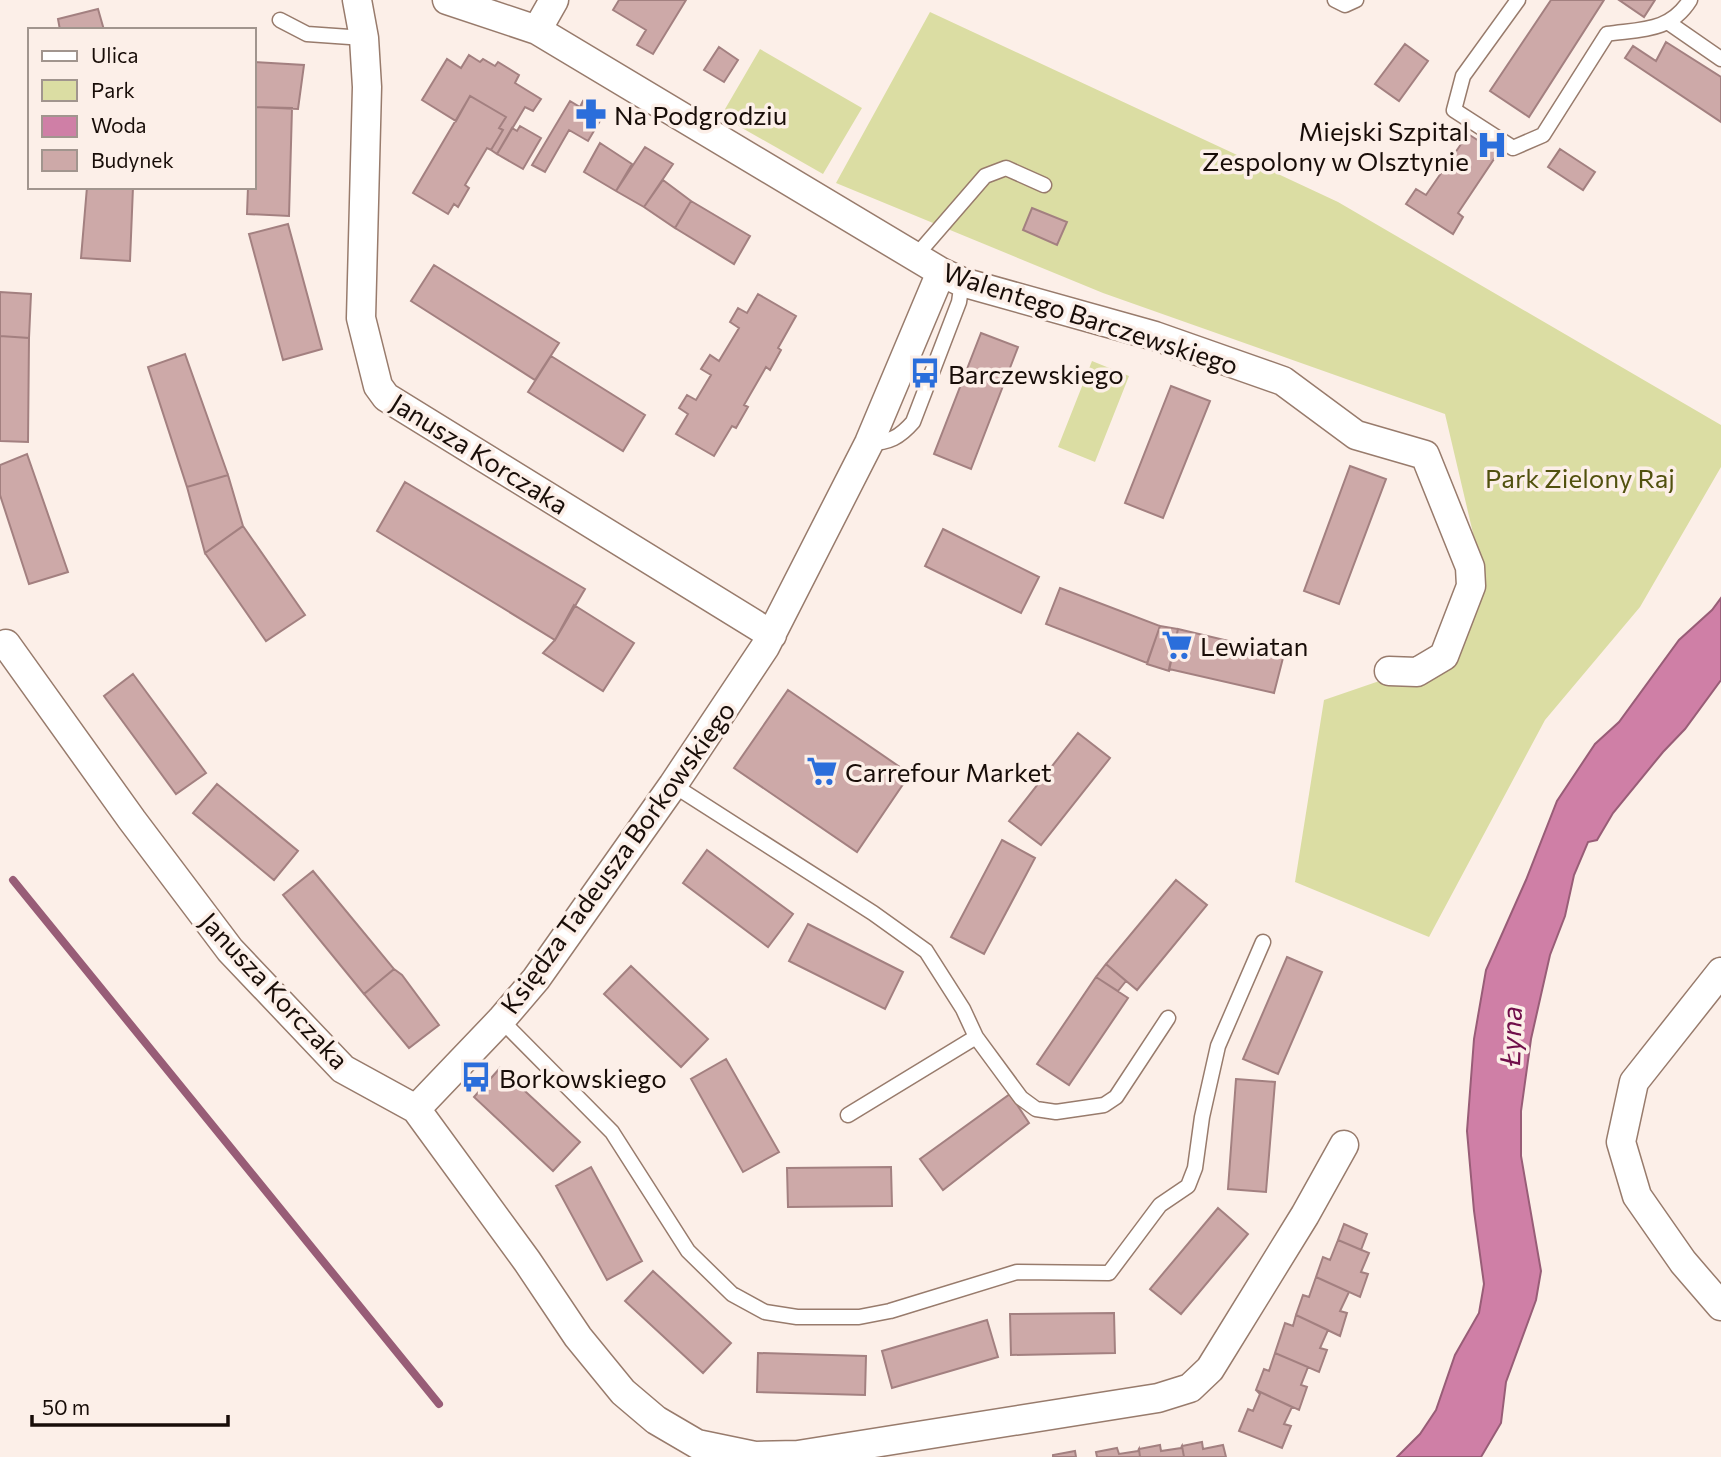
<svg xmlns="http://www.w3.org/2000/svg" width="1721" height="1457" viewBox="0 0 1721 1457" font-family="Commissioner,sans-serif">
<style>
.green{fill:#dbdda3}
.water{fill:#cf7fa6;stroke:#985d77;stroke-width:2}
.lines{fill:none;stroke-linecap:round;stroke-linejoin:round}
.stream{stroke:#985d77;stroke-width:8}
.building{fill:#cda9a8;stroke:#a38080;stroke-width:2}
.lane-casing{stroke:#987b6c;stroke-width:17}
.street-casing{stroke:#987b6c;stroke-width:31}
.lane{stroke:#fff;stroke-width:14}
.street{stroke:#fff;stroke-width:28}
.labels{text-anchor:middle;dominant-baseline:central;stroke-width:7;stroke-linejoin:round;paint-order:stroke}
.poi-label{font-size:26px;fill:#180d08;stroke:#fcefe8;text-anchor:start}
.street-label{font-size:26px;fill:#180d08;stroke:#fcefe8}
.park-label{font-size:26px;fill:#51510e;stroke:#fcefe8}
.water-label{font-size:28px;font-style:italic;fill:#700e4a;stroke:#fcefe8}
</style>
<rect width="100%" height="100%" fill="#fcefe8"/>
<!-- green -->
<path class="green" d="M930,12L1338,202L1721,425V467L1640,607L1545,720L1429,937L1295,882L1324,700L1458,654L1480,563L1445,414L1103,293L836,183Z
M760,49L862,108L823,174L721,116Z
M1092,361L1129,376L1095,462L1058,447Z"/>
<!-- water -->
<path class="water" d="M1721,598V680L1685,729L1663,752L1613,813L1597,840L1588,842L1574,875L1565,916L1550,955L1531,1039L1521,1111V1156L1541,1271L1536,1300L1506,1382L1501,1423L1481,1457H1397L1420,1434L1436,1410L1455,1355L1479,1313L1484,1284L1474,1211L1467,1131L1474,1039L1486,970L1526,880L1557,801L1595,744L1619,722L1679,640L1712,610Z"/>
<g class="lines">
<!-- stream -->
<path class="stream" d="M13,880L439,1404"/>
</g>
<!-- building -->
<path class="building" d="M619,0H686L653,54L637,45L646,30L613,10Z
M1551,0H1604L1529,117L1490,91Z
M1619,0H1655L1644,17Z
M98,9L104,30H60L58,19Z
M1666,42L1721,77V122L1625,58L1633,46L1656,61Z
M1405,44L1428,61L1399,101L1375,84Z
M719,47L738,60L724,82L704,70Z
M469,55L480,62L483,59L495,66L498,62L519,75L515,83L541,99L533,111L525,107L497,154L491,150L503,130L499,128L506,117L470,96L456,121L422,100L447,59L461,68Z
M254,62L304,65L298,109L254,107Z
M470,96L506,117L499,128L503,130L491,150L487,148L465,185L469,188L458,207L454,204L448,214L413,193Z
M570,101L580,107L583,101L604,114L588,141L569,130L545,172L532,165Z
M254,107L292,108L289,216L247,214L248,187H254Z
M520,126L541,138L523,169L497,154L512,128L517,131Z
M1468,134L1498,153L1458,213L1463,217L1453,234L1406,204L1416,189L1426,195Z
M600,143L632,164L616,191L584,172Z
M645,147L673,164L644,207L616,191Z
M1560,149L1595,172L1583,190L1548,167Z
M663,180L691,201L675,228L644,207Z
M87,187H133L130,261L81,258Z
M691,201L750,236L734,264L675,228Z
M1032,208L1067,222L1057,245L1023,230Z
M288,224L322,349L283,360L249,234Z
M434,265L559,343L535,380L411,301Z
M0,292L31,294L29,338L0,336Z
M758,294L796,316L778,348L781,350L770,370L766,367L744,405L748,407L736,428L732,426L714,456L676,434L688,414L679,408L687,395L696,400L711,375L701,369L710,355L719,361L739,328L730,322L738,308L747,313Z
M981,333L1018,347L971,469L934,454Z
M0,336L29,338L28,442L0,441Z
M185,354L228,475L187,487L148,367Z
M551,356L645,415L623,451L528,392Z
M1171,386L1210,401L1163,518L1125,503Z
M27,454L68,572L29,584L0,495V465Z
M1350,466L1386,479L1339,604L1304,591Z
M228,475L243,526L205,553L187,487Z
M405,482L585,589L555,640L377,531Z
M243,526L305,615L266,641L205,553Z
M943,529L1039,577L1021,613L925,566Z
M1060,588L1160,626L1147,663L1046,624Z
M574,605L634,643L603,691L543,653L555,640Z
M1160,626L1178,629L1169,671L1147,664Z
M1178,629L1284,654L1274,693L1169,669Z
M133,674L206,773L176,794L104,696Z
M788,690L910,774L857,852L734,768Z
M1078,733L1110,758L1041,845L1009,821Z
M217,784L298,851L274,880L193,813Z
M1002,840L1035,858L984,954L951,937Z
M707,850L793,914L768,947L683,883Z
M313,871L394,969L364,994L283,895Z
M1176,880L1207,905L1137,990L1106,964Z
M808,924L903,972L885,1009L789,961Z
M1287,957L1322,972L1278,1074L1243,1059Z
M1106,964L1126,981L1118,991L1096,977Z
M631,966L708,1039L681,1067L604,994Z
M394,969L402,975L439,1025L409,1048L364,994Z
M1096,977L1128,998L1069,1085L1037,1064Z
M726,1059L779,1152L743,1172L691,1079Z
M500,1068L580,1142L553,1171L474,1097Z
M1236,1079L1275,1082L1266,1192L1228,1189Z
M1010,1094L1029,1123L943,1190L920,1159Z
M591,1167L642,1261L607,1280L556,1186Z
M891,1167L892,1206L788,1207L787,1168Z
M1218,1208L1248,1234L1181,1314L1150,1289Z
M1344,1224L1367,1234L1361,1250L1338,1240Z
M1338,1240L1369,1253L1361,1272L1368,1274L1360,1297L1316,1277L1323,1257L1330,1260Z
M653,1271L731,1343L703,1373L625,1301Z
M1316,1277L1349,1292L1340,1311L1347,1313L1340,1336L1296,1315L1303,1295L1309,1297Z
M1114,1313L1115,1353L1011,1355L1010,1314Z
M1296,1315L1328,1330L1320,1348L1327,1350L1319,1372L1275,1353L1285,1323L1293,1326Z
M987,1320L998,1357L892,1388L882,1351Z
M758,1353L866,1356L865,1395L757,1392Z
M1275,1353L1308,1367L1301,1385L1307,1387L1299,1410L1256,1390L1264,1369L1269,1371Z
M1256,1390L1292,1407L1284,1424L1291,1426L1282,1448L1239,1431L1248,1409L1253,1411L1260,1394Z
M1202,1442L1203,1449L1223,1445L1226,1457H1184L1182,1446Z
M1160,1445L1161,1451L1181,1448L1182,1446L1184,1457H1140L1139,1449Z
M1117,1448L1119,1454L1138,1451L1139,1449L1140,1457H1097L1096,1452Z
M1075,1451L1076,1457H1053V1455Z"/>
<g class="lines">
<!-- lane casing -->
<g class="lane-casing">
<path id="lane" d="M1335,0L1345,5L1356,0
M1518,0L1463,76L1454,110L1513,148L1543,135L1607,34C1641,29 1670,32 1690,0
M280,20L307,34L364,38
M1669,23L1721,59
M914,258L985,176L1006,168L1044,185
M869,443C889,443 900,437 913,422L959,302L962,282
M673,785L873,913L926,951L963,1009L976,1037L1021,1098L1036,1109L1056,1112L1104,1105L1116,1097L1168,1018
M501,1020L612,1132L688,1251L732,1294L765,1312L797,1317H859L890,1311L1017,1272L1109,1273L1160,1205L1188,1186L1195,1168L1202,1117L1218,1046L1263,942
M848,1115L976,1037"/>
</g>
<!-- street casing -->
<g class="street-casing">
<path id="street" d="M357,0L364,38L367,87L361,318L378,386L386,397L772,635
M447,0L537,30L941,272L962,282L1155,336L1283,381L1356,435L1425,455L1470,567L1471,586L1444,656L1417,672L1389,671
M537,30L554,0
M6,644L132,820L230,950L343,1069L416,1109L527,1261L578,1337L623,1392L656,1420L697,1444L755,1456L798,1455L1158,1398L1190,1388L1210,1369L1305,1215L1344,1145
M1721,972L1634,1082L1621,1142L1637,1196L1683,1262L1721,1306
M416,1109L501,1020L536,979L673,785L765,647L869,443L941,272"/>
</g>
<!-- lane -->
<use href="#lane" class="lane"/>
<!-- street -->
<use href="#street" class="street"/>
</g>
<!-- icons -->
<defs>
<g id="pharmacy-bare" transform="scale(2.415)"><path d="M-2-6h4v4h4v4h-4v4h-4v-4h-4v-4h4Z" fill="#2b6edb" stroke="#fcefe8" stroke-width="2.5" paint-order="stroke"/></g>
<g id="hospital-bare" transform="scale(2.415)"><path d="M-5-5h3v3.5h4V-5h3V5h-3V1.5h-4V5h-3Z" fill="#2b6edb" stroke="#fcefe8" stroke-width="2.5" paint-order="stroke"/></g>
<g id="bus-bare" transform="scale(2.415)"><path d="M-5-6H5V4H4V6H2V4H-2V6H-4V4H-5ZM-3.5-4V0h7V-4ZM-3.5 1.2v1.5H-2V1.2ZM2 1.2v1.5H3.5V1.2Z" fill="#2b6edb" stroke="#fcefe8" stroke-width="2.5" paint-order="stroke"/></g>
<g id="supermarket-bare" transform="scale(2.415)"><path d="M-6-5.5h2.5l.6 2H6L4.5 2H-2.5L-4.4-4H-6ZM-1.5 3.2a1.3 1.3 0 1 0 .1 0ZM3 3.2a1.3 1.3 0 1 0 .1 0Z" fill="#2b6edb" stroke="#fcefe8" stroke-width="2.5" paint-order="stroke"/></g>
</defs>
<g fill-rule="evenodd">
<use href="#pharmacy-bare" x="591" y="114"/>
<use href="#hospital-bare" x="1492" y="145"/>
<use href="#bus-bare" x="925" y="373"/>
<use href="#supermarket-bare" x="1177" y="645"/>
<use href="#supermarket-bare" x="822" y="771"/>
<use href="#bus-bare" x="476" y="1077"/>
</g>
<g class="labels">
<!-- poi labels -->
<g class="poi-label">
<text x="614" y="114">Na Podgrodziu</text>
<text x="1469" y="130" text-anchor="end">Miejski Szpital<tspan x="1469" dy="30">Zespolony w Olsztynie</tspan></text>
<text x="948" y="373">Barczewskiego</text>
<text x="1200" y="645">Lewiatan</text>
<text x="845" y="771">Carrefour Market</text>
<text x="499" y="1077">Borkowskiego</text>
</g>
<!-- street labels -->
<g class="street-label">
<text transform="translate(1091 318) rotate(18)">Walentego Barczewskiego</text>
<text transform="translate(480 453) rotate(32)">Janusza Korczaka</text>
<text transform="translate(617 857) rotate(-54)">Księdza Tadeusza Borkowskiego</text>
<text transform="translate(275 990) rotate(47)">Janusza Korczaka</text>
</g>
<!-- park labels -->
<g class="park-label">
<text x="1580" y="477">Park Zielony Raj</text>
</g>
<!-- water labels -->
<g class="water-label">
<text transform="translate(1510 1036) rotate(-88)">Łyna</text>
</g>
</g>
<!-- legend -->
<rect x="28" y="28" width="228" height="161" fill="#fcefe8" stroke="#a1958e" stroke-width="2"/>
<rect x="42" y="51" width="35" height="10" fill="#ffffff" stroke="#a1958e" stroke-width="2"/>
<text x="91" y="63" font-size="21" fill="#180d08">Ulica</text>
<rect x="42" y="80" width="35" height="21" fill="#dbdda3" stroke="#a1958e" stroke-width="2"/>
<text x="91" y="98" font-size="21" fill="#180d08">Park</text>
<rect x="42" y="116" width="35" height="21" fill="#cf7fa6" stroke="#a1958e" stroke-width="2"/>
<text x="91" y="133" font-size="21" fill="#180d08">Woda</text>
<rect x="42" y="150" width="35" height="21" fill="#cda9a8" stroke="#a1958e" stroke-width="2"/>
<text x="91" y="168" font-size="21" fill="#180d08">Budynek</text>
<!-- scale -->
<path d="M32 1415v10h196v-10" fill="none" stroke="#180d08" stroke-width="3.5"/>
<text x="42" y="1415" font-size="21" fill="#180d08" stroke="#fcefe8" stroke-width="5" paint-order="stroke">50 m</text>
</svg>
